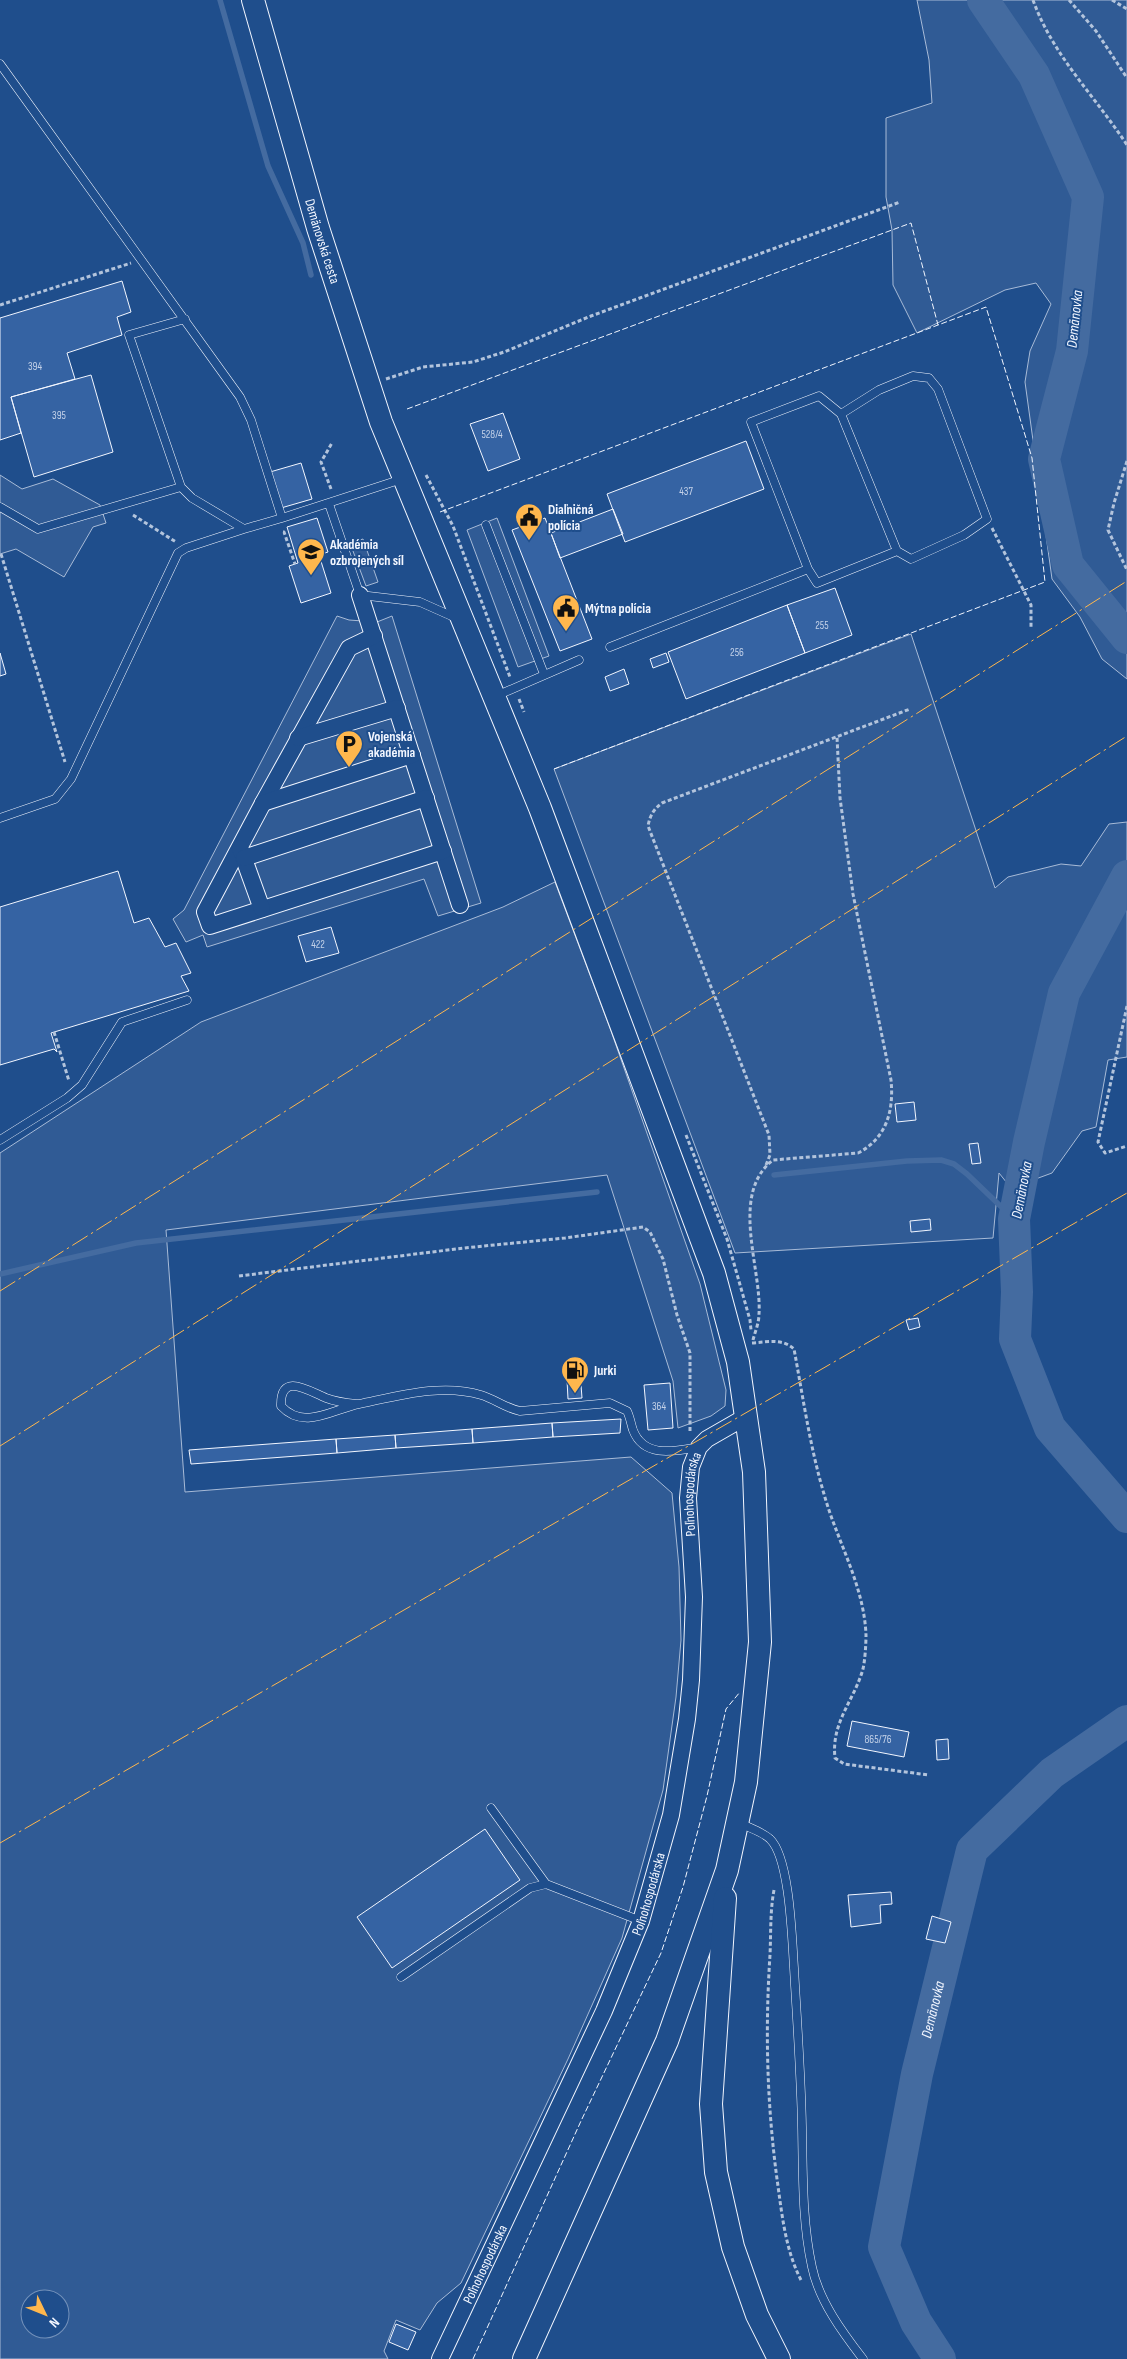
<svg xmlns="http://www.w3.org/2000/svg" width="1127" height="2359" viewBox="0 0 1127 2359" font-family="'Sofia Sans Condensed',sans-serif">
<style>
.built{fill:#305b95;stroke:#a8bbd7;fill-rule:evenodd}
.lines{fill:none;stroke-linecap:round;stroke-linejoin:round}
.stream{stroke:#446ba0;stroke-width:5.5}
.river{stroke:#446ba0;stroke-width:32}
.building{fill:#3563a3;stroke:#f2f6ff}
.service-casing{stroke:#f2f6ff;stroke-width:9}
.minor-casing{stroke:#f2f6ff;stroke-width:18}
.secondary-casing{stroke:#f2f6ff;stroke-width:24}
.path{stroke:#b3c4dc;stroke-width:3;stroke-dasharray:4 2.5;stroke-linecap:butt}
.service{stroke:#1f4e8c;stroke-width:8}
.minor{stroke:#1f4e8c;stroke-width:16}
.secondary{stroke:#1f4e8c;stroke-width:22}
.fence{stroke:#f2f6ff;stroke-width:1;stroke-dasharray:6 2.5;stroke-linecap:butt}
.power{stroke:#ffb74d;stroke-width:1;stroke-dasharray:18 4 2.5 4;stroke-linecap:butt}
.labels{text-anchor:middle;dominant-baseline:central;stroke-width:4;stroke-linejoin:round;paint-order:stroke}
.number-label{font-size:11px;fill:#c3d1e8}
.street-label{font-size:14px;fill:#f2f6ff;stroke:#1f4e8c}
.poi-label{font-size:14px;font-weight:bold;fill:#f2f6ff;stroke:#1f4e8c;text-anchor:start}
.water-label{font-size:15px;font-style:italic;fill:#f2f6ff;stroke:#1f4e8c}
</style>
<rect width="100%" height="100%" fill="#1f4e8c"/>
<!-- built -->
<path class="built" d="M917,0H1127V679L1102,659L1080,617L1052,579L1025,382L1030,351L1051,304L1036,283L1005,290L917,333L893,285L892,230L886,197V118L932,103L929,60Z
M0,475L22,489L53,479L100,505L106,523L93,527L64,577L16,549L0,554Z
M497,518L549,656L518,667L467,530Z
M363,539L378,582L366,586L350,543Z
M337,616L349,620L377,622L392,616L481,903L438,916L424,879L207,947L203,935L186,942L173,919L184,910Z
M911,634L995,888L1008,877L1061,864L1081,866L1109,824L1127,822V1057L1108,1060L1096,1127L1082,1131L1052,1173L1011,1188L999,1173L993,1238L735,1253L554,769Z
M555,882L611,1031L700,1284L726,1390L725,1406L711,1416L678,1428L673,1381L607,1175L166,1230L185,1492L631,1457L672,1493L679,1567L681,1640L676,1697L663,1790L622,1938L568,2059L461,2283L437,2303L420,2330L396,2320L384,2351L388,2359H0V1153L201,1022L503,907ZM30,2299H60V2329H30Z"/>
<g class="lines">
<!-- stream -->
<path class="stream" d="M220,0L268,166L303,243L311,275
M774,1175L907,1161L941,1160L954,1164L967,1174L1014,1219
M0,1274L136,1243L597,1192"/>
<!-- river -->
<g class="river">
<path d="M983,0L1034,75L1088,197L1072,351L1044,459L1068,565L1127,638"/>
<path d="M1127,876L1064,993L1029,1142L1014,1219L1017,1292L1015,1339L1050,1428L1127,1517"/>
<path id="s1" d="M940,2359L916,2322L884,2247L917,2074L972,1850L1052,1773L1127,1721"/>
</g>
</g>
<!-- building -->
<path class="building" d="M122,281L131,312L117,317L122,335L67,353L75,379L11,397L21,433L0,440V318Z
M91,375L113,452L34,477L11,397Z
M503,413L520,459L488,471L470,424Z
M746,441L764,489L625,542L607,494Z
M301,463L312,499L281,508L270,472Z
M613,509L623,534L560,558L551,533Z
M317,518L328,552L319,555L331,593L301,603L289,566L298,563L287,527Z
M545,518L592,639L560,651L512,530Z
M835,588L852,635L805,653L787,605Z
M787,605L805,653L686,699L668,652Z
M0,653L6,674L0,676Z
M666,653L669,662L653,668L650,659Z
M624,669L629,684L610,691L605,677Z
M118,871L134,923L149,918L165,947L176,943L191,973L181,976L189,991L51,1033L57,1052L54,1049L0,1065V907Z
M331,927L339,953L306,962L298,936Z
M914,1102L916,1120L897,1122L895,1104Z
M978,1143L981,1163L972,1164L969,1144Z
M930,1219L931,1230L911,1232L910,1221Z
M918,1318L920,1327L909,1330L906,1320Z
M567,1380H575V1385H581L582,1398L568,1399Z
M670,1383L673,1428L648,1430L644,1385Z
M621,1419L620,1433L553,1437L552,1423Z
M552,1423L553,1437L473,1443L472,1429Z
M472,1429L473,1443L396,1448L395,1435Z
M395,1435L396,1448L337,1453L336,1439Z
M336,1439L337,1453L191,1464L189,1450Z
M852,1721L909,1732L904,1757L847,1746Z
M948,1739L949,1759L937,1760L936,1740Z
M485,1829L520,1880L392,1968L357,1917Z
M891,1892L892,1904L880,1905L881,1923L851,1927L848,1895Z
M932,1916L951,1922L945,1943L926,1939Z
M396,2324L416,2332L408,2350L389,2342Z"/>
<g class="lines">
<!-- service casing -->
<g class="service-casing">
<path id="service" d="M0,64L240,397L251,420L282,518L402,479
M185,319L129,335L181,487L192,498L244,529L282,518
M819,396L841,414L897,551L817,583L808,569L751,422Z
M841,414L879,390L913,376L929,378L938,389L987,519L964,535L911,559L897,551
M329,504L360,595L420,602L456,618
M0,507L38,529L181,487
M486,525L544,674
M610,647L808,569
M496,696L579,660
M0,818L55,799L71,779L178,553L186,548L244,529
M0,1140L67,1098L82,1085L122,1022L187,1000
M357,1404C346,1403 336,1402 326,1398C309,1391 280,1371 281,1406C304,1431 333,1409 359,1404C398,1396 442,1383 481,1395C495,1399 505,1408 520,1411L610,1403L627,1411C630,1417 631,1424 633,1430C644,1459 676,1451 699,1447
M491,1808L546,1884L641,1921
M740,1823C749,1828 763,1832 770,1839C790,1858 792,1940 794,1968C797,2021 801,2074 802,2127C803,2174 802,2221 812,2267C819,2301 843,2333 863,2359
M401,1977L530,1888L546,1884"/>
</g>
<!-- minor casing -->
<g class="minor-casing">
<g id="minor">
<path d="M360,595L460,905"/>
<path d="M374,636L349,648L263,803L205,912L210,926L443,851"/>
<path d="M298,738L397,708"/>
<path d="M263,803L412,755"/>
<path d="M240,848L262,909"/>
<path d="M244,858L426,798"/>
<path id="s2" d="M440,2359L604,2011L641,1921L671,1815L687,1719L691,1680L694,1597L688,1498L691,1467L699,1447L707,1439L747,1416"/>
</g>
</g>
<!-- secondary casing -->
<g class="secondary-casing">
<g id="secondary">
<path id="s3" d="M253,0L318,228L381,422L540,808L714,1273L738,1362L754,1472L760,1642L746,1782L727,1870L667,2041L524,2359"/>
<path d="M725,1898L711,2104L716,2172L733,2247L757,2315L779,2359"/>
</g>
</g>
<!-- path -->
<path class="path" d="M1033,0C1053,56 1095,96 1127,145
M1069,0L1096,31L1127,78
M1112,0L1127,9
M0,305L131,263
M386,379L423,367L473,362L504,352L591,316L900,202
M1127,461L1114,503L1108,530L1127,570
M426,475L453,526L510,677
M331,489L321,462L332,443
M133,515L176,542
M992,528L1031,605V628
M283,532H284L295,564
M1,554L65,762
M519,699L524,712
M1127,1006L1098,1142L1105,1153L1127,1146
M54,1032L69,1081
M686,1135L727,1239L750,1320L751,1330
M766,1165L770,1155L769,1135L648,826C650,815 654,809 662,803L910,709
M239,1276L464,1248L565,1238L643,1227L650,1232L663,1259L677,1315L690,1353V1433
M753,1340C755,1332 759,1323 759,1314C762,1269 729,1194 773,1160L858,1153C887,1138 894,1110 891,1080L853,894L840,798L837,737
M752,1343C768,1342 782,1338 794,1349C803,1397 810,1447 824,1494C837,1541 864,1585 866,1635C866,1645 865,1660 863,1669C854,1701 831,1722 835,1758L844,1764L929,1775
M774,1890C770,1911 771,1933 770,1955C765,2031 767,2104 777,2179C782,2214 785,2250 802,2282"/>
<!-- service -->
<use href="#service" class="service"/>
<!-- minor -->
<use href="#minor" class="minor"/>
<!-- secondary -->
<use href="#secondary" class="secondary"/>
<!-- fence -->
<path class="fence" d="M407,409L911,223L938,325
M440,512L986,307L1032,458L1045,582L554,769
M473,2359L581,2121L661,1953L683,1887L707,1796L726,1709L740,1692"/>
<!-- power -->
<path class="power" d="M0,1291L1127,581
M0,1446L1127,736
M0,1843L1127,1193"/>
</g>
<!-- icons -->
<defs>
<g id="civic-pin" transform="scale(1.4375)"><path d="M0 17L-7.5 6A9.5 9.5 0 1 1 7.5 6Z" fill="#ffb74d" stroke="#1f4e8c"/><path d="M-.6-6.5H3V-4.5H.6V-3L4-1V1h2V6H-6V1h2V-1L-.6-3ZM-1.2 2.5V6h2.4V2.5Z" fill="#111"/></g>
<g id="university-pin" transform="scale(1.4375)"><path d="M0 17L-7.5 6A9.5 9.5 0 1 1 7.5 6Z" fill="#ffb74d" stroke="#1f4e8c"/><path d="M0-5L7-2L0 1L-7-2ZM-4 1L0 2.5L4 1V4Q0 6-4 4Z" fill="#111"/></g>
<g id="parking-pin" transform="scale(1.4375)"><path d="M0 17L-7.5 6A9.5 9.5 0 1 1 7.5 6Z" fill="#ffb74d" stroke="#1f4e8c"/><path d="M-3.5-5.5H1a3.5 3.5 0 0 1 0 7H-1V5.5H-3.5ZM-1-3.4V-.6H.8a1.4 1.4 0 0 0 0-2.8Z" fill="#111"/></g>
<g id="fuel-pin" transform="scale(1.4375)"><path d="M0 17L-7.5 6A9.5 9.5 0 1 1 7.5 6Z" fill="#ffb74d" stroke="#1f4e8c"/><path d="M-5.5-6h7V0h2V4h1.3V-2.5L3-4.5l.8-.8L6-3V5H2.5V1h-1V6h-7ZM-4.2-4.7v3.2H.2V-4.7Z" fill="#111"/></g>
</defs>
<g fill-rule="evenodd">
<use href="#civic-pin" x="529" y="517"/>
<use href="#university-pin" x="311" y="552"/>
<use href="#civic-pin" x="566" y="608"/>
<use href="#parking-pin" x="349" y="744"/>
<use href="#fuel-pin" x="575" y="1370"/>
</g>
<g class="labels">
<!-- number labels -->
<g class="number-label">
<text x="35" y="366">394</text>
<text x="59" y="415">395</text>
<text x="492" y="434">528/4</text>
<text x="686" y="491">437</text>
<text x="822" y="625">255</text>
<text x="737" y="652">256</text>
<text x="318" y="944">422</text>
<text x="659" y="1406">364</text>
<text x="878" y="1739">865/76</text>
</g>
<!-- street labels -->
<g class="street-label">
<text stroke="none"><textPath href="#s3" startOffset="251">Demänovská cesta</textPath></text>
<text stroke="none"><textPath href="#s2" startOffset="915">Poľnohospodárska</textPath></text>
<text stroke="none"><textPath href="#s2" startOffset="510">Poľnohospodárska</textPath></text>
<text stroke="none"><textPath href="#s2" startOffset="105">Poľnohospodárska</textPath></text>
</g>
<!-- poi labels -->
<g class="poi-label">
<text x="548" y="509">Diaľničná<tspan x="548" dy="16">polícia</tspan></text>
<text x="330" y="544">Akadémia<tspan x="330" dy="16">ozbrojených síl</tspan></text>
<text x="585" y="608">Mýtna polícia</text>
<text x="368" y="736">Vojenská<tspan x="368" dy="16">akadémia</tspan></text>
<text x="594" y="1370">Jurki</text>
</g>
<!-- water labels -->
<g class="water-label">
<text transform="translate(1075 319) rotate(-84)">Demänovka</text>
<text transform="translate(1022 1190) rotate(-79)">Demänovka</text>
<text stroke="none"><textPath href="#s1" startOffset="368">Demänovka</textPath></text>
</g>
</g>
<!-- north arrow -->
<g transform="translate(45 2314) rotate(133)"><circle r="24" fill="#1f4e8c" stroke="#7391ba"/>
<path d="M0-4L9 19L0 12L-9 19Z" fill="#ffb74d"/>
<text y="-8" font-size="14" font-weight="bold" text-anchor="middle" fill="#f2f6ff">N</text>
</g>
</svg>
